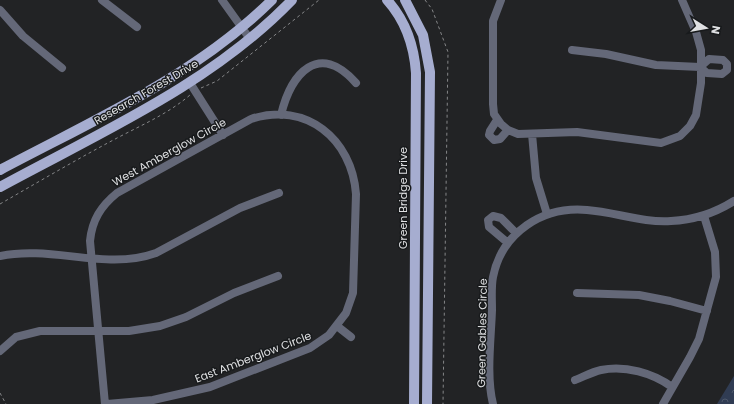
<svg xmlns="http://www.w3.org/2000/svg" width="734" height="404" viewBox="0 0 734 404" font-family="Poppins,sans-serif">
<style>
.forest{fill:url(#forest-crowns)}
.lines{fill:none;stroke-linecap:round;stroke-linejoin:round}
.path{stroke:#858688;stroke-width:1;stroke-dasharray:3 3;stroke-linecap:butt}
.minor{stroke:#646878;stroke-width:8}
.major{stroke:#a6add0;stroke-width:10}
.labels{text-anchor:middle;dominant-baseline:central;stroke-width:3;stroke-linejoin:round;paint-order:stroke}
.street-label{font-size:11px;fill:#dfe0e2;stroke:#181a1c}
</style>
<defs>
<pattern id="forest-crowns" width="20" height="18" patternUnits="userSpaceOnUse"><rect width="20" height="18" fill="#303c53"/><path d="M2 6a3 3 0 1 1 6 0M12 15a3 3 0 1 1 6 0" fill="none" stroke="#4e586b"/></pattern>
</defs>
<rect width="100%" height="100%" fill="#222325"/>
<!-- forest -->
<path class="forest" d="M734,376V404H717Z"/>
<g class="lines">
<!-- path -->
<path class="path" d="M425,0L432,9L448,52L443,404
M201,88L217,81L319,0
M0,204C40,181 79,158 119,137C144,124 169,113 190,95
M0,393L6,404"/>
<!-- minor -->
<path class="minor" d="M102,0L137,27
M222,0L250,39
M501,0L493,21V104L494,114L501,124L508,130L518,134L577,132L661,143L680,136L690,126L696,115L701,83V50L696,32L682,0
M0,10L23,36L62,68
M572,50L606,54L656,65L700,67
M709,59L723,60L727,64V70L722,74L707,73L700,67Z
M190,83L223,135
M281,115C291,73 319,41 356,83
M497,120L490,131L489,135L494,140L500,139L508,130
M532,134L536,178L547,214
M508,243L489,227L488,220L493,216L501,218L516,233
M0,256C52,245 106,271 156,253L240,208L279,193
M577,293L639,295L670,301L707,311
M337,326L351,337
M0,351L16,337L40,331H129L160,326L186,317L234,293L278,276
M575,380C583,377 592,372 601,370C625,365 653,373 672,387
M105,404L90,241C92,220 101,206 117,193L251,119C306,101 352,139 356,194L353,293L346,313L329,335L310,348L210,387L153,400L107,404
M493,404C486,376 491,339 492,310C492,299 491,287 493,277C502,232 543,206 587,210C615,212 643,223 671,221C694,220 715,213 734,201
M663,404L690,357L699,339L716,277L715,252L704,216"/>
<!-- major -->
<path class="major" d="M387,0C406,21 414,45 416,73L414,404
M405,0L423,35L430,72L427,404
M0,170C94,120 195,76 272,0
M0,187C101,132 211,84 292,0"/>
</g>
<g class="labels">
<!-- street labels -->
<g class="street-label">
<text transform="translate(146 92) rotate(-30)">Research Forest Drive</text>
<text transform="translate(169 152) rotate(-29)">West Amberglow Circle</text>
<text transform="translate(403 198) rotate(-90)">Green Bridge Drive</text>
<text transform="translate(482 333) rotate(-89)">Green Gables Circle</text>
<text transform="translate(253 357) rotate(-21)">East Amberglow Circle</text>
</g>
</g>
<!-- north arrow -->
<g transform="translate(706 28) rotate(101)" stroke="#181a1c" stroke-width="3" paint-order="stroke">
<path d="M0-3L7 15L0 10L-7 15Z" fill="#dfe0e2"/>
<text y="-6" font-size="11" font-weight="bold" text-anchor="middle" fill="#dfe0e2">N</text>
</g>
</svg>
